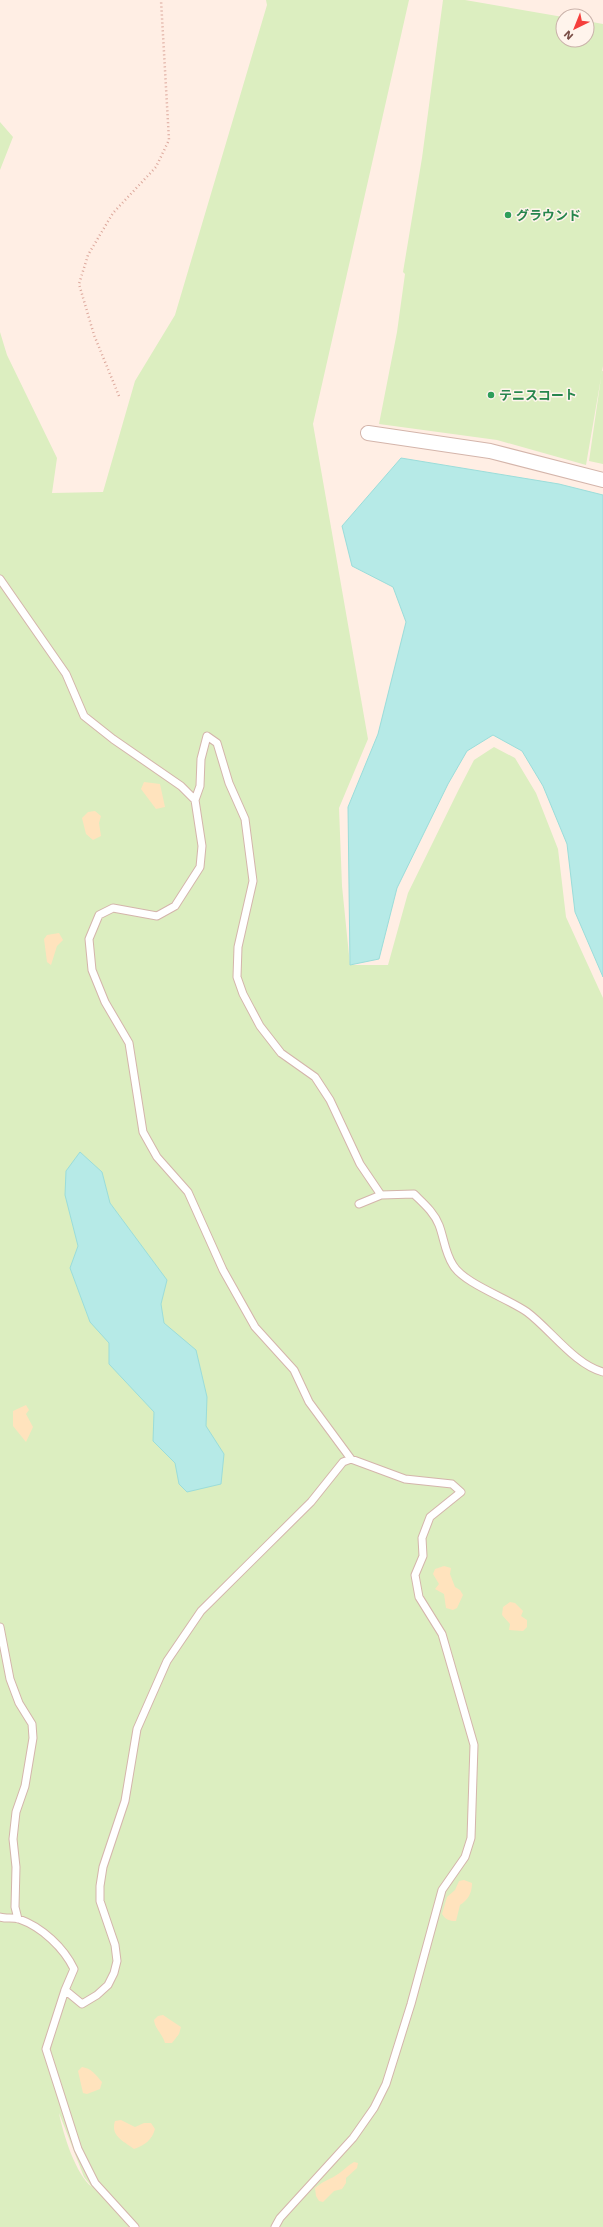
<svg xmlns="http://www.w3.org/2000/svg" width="603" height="2227" viewBox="0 0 603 2227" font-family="'Work Sans','Noto Sans JP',sans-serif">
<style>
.green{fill:#dceec0;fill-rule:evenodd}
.sand{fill:#ffe3bd}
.water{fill:#b6eae7;stroke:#9bddda}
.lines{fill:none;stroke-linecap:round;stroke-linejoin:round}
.service-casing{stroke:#d4b5ab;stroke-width:9}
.minor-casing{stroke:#d4b5ab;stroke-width:16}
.path{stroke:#dca79b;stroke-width:2.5;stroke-dasharray:1 3;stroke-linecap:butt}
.service{stroke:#fff;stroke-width:7}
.minor{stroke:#fff;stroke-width:14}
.leisure-dot{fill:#2e9e5b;stroke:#fff4ec;stroke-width:1.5}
.labels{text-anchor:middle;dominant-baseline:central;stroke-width:3;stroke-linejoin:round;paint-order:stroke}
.leisure-label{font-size:13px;font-weight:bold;fill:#27864d;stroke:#fff4ec;text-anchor:start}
</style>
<rect width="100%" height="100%" fill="#ffeee4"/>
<!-- green -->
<path class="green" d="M266,0H409L313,424L368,739L339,808L342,886L350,965H388L408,893L458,791L474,760L494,747L515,758L536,793L558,849L566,917L603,998V2227H0V332L7,355L57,458L52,493L103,492L135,381L175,315L267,5ZM59,2113L84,2177L92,2187C76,2175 63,2134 59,2113Z
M443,0H465L563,17V40H587V21L603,24V366L586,465L497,440L379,424L397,332L405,274L403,272L422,158Z
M0,122L13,137L0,170Z
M602,371H603V464L589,461Z"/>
<!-- sand -->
<path class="sand" d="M144,782L160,784L165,807L156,809L141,789Z
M95,811L101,816L99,823L101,836L93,840L86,834L82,818L88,812Z
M59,933L63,940L57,946L51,965L47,962L44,939L47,935Z
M26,1405L29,1410L26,1414L33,1427L26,1442L13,1426V1411Z
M444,1566L451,1568L450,1574L455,1587L460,1590L463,1595L457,1608L453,1610L446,1608L444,1594L435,1589L439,1584L433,1574L435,1569Z
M510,1602L515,1603L523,1611L521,1616L527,1620V1627L523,1631L509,1630L510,1624L502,1615L503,1607Z
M464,1880L472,1883C472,1893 468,1900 460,1905L456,1921C449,1921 446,1920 442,1914L447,1897L455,1890L459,1881Z
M163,2015L181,2027L179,2034L172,2043H165C162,2033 155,2029 154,2020L158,2016Z
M82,2067C91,2068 96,2075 102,2082L100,2089L87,2094L83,2093L78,2071Z
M121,2120L135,2127L144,2123H151L155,2129C152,2140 145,2145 134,2149C124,2141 110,2136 115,2121Z
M354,2162L358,2163L357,2168L346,2178V2183L342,2189L334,2191L323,2202L319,2201L316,2196L315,2188C322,2182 328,2180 335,2176C342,2172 347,2166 354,2162Z"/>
<!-- water -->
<path class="water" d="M401,458L559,484L603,495V977L575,912L567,844L543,786L522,751L493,735L467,751L448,784L397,888L379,959L350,965L348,807L378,734L406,622L393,587L352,566L342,526Z
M80,1152L102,1172L110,1203L167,1280L161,1304L164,1323L196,1350L207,1397L206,1426L224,1454L221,1484L187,1492L179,1484L175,1463L153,1441L154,1412L109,1364V1343L90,1322L70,1268L78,1246L65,1195L66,1171Z"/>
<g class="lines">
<!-- service casing -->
<g class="service-casing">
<path id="service" d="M0,579L66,674L84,716L113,739L181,786L195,800L202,846L200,867L175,906L157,916L113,908L99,915L89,939L92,970L105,1002L129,1043L143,1132L157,1157L188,1192L223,1270L255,1327L294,1370L309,1402L351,1459L405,1479L452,1484L461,1492L430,1517L422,1538L423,1556L415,1575L419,1597L442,1634L474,1745L471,1838L465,1857L442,1890L411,2004L386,2084L374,2108L353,2138L280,2218L275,2227
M195,800L200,786L201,759L207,736L217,743L229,783L245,819L253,881L238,947L237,977L243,994L260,1026L281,1053L315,1077L330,1100L360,1164L381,1195
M359,1204L381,1195L414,1194C423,1203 434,1212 439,1225C444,1238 445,1253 453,1265C463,1283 509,1299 527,1312C550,1329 575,1365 603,1372
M0,1627L10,1679L19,1703L32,1724L33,1738L25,1786L16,1812L13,1839L16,1867L15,1907L18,1919
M0,1917C6,1919 13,1917 19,1919C42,1927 64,1948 74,1969L65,1990L46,2049L78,2149L95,2183L135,2227
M65,1990L82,2004L97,1995L108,1985L114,1973L117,1961L115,1945L100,1901V1886L103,1867L125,1801L137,1729L167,1661L201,1611L311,1502L343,1462L351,1459"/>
</g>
<!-- minor casing -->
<g class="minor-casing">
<path id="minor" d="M368,433L490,451L603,480"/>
</g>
<!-- path -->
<path class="path" d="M119,396L94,335L79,284L88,255L113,213L156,167L169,140L161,0"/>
<!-- service -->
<use href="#service" class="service"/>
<!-- minor -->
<use href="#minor" class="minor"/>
</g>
<!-- markers -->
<g class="leisure-dot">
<circle cx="508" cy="215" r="4"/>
<circle cx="491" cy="395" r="4"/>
</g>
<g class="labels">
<!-- leisure labels -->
<g class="leisure-label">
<text x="516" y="215">グラウンド</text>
<text x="499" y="395">テニスコート</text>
</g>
</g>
<!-- north arrow -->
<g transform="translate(575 28) rotate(223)"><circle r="19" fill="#fff4ec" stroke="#cab2aa"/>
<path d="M0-3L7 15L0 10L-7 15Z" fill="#f53f3c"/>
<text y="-6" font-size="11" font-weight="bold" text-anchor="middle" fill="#7a4e46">N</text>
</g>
</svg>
